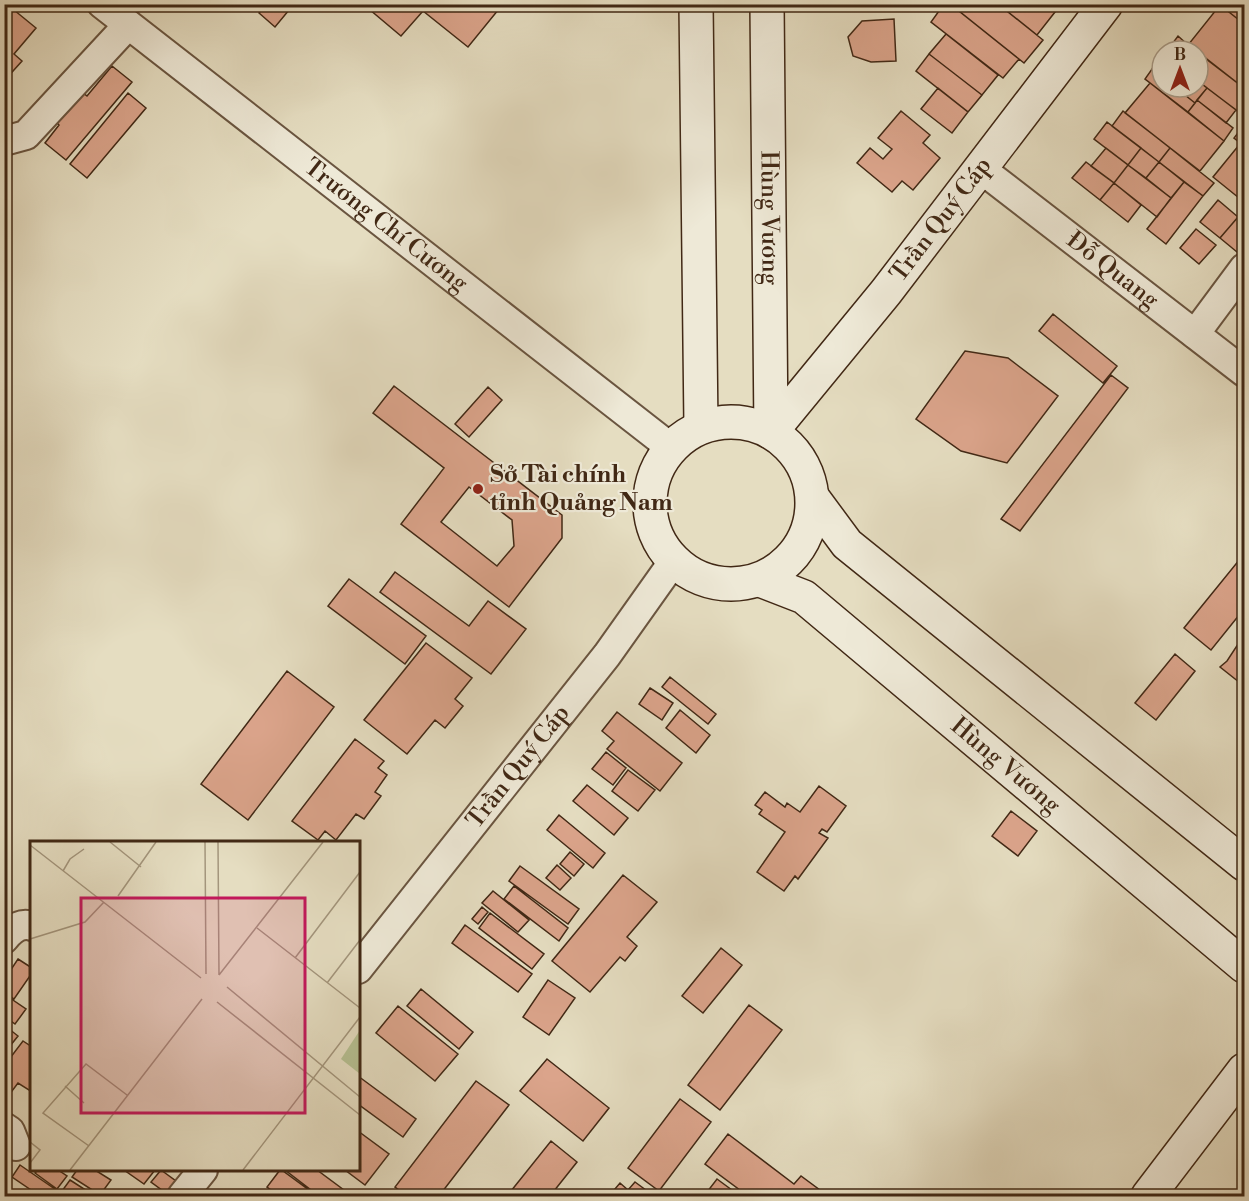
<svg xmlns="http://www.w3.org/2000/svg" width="1249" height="1201" viewBox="0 0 1249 1201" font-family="'Libre Bodoni',serif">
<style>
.building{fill:#dba48b;stroke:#412815;stroke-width:1.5;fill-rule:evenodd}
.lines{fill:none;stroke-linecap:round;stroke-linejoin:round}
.street-casing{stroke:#6a5540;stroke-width:32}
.secondary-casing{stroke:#412815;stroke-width:36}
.street{stroke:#eee9d7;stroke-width:28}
.secondary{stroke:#eee9d7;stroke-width:33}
.poi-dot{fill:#8f2418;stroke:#eee9d7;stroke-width:2}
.labels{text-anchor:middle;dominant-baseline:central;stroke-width:4.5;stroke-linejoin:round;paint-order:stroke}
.street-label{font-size:24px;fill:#412815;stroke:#eee9d7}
.poi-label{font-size:24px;font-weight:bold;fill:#412815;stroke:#eee9d7;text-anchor:start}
.inset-road{fill:none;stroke:#a3957c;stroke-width:1.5}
.view{fill:#c2185b;fill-opacity:0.15;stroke:#c2185b;stroke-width:3}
.inset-edge{fill:none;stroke:#412815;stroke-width:3}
</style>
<rect width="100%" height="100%" fill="#e5ddc1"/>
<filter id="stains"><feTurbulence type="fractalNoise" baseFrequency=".00333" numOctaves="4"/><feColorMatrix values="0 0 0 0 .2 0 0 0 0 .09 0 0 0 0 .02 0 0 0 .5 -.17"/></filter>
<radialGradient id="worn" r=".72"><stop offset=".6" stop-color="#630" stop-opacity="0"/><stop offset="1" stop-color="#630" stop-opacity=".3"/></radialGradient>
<!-- building -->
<path class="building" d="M266,4H294L275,27L259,13Z
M363,4H503L468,47L423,11L401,36Z
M944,4H950L1019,59L1003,78L931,22Z
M956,4H998L1043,40L1024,63L954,7Z
M998,4H1046L1055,12L1037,35Z
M1244,4V24L1219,4Z
M1220,5L1244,24V88L1188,45Z
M14,10L36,28L14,54L22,61L4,81V21Z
M894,19L896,61L871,62L853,56L848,37L862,21Z
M946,34L998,75L982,95L929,54Z
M1178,36L1188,45L1197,51H1167Z
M1198,52L1244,88V108L1240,113L1198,81Z
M929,54L982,95L968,112L916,71Z
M1162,57V77L1152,69Z
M112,66L132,82L66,160L45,143L59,125L56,122L82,92L87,96Z
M1152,69L1162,77V87H1175L1195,103L1188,112L1145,79Z
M1198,81L1207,88L1195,103L1175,87H1198Z
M1150,83L1224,141L1200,171L1125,113Z
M938,88L968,112L952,133L921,109Z
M1207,88L1236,110L1226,123L1197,100Z
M128,93L146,108L87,178L70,164Z
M1197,100L1233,128L1224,141L1188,112Z
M901,111L930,135L923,143L940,158L913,190L902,181L892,192L857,163L870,148L883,159L892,149L878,138Z
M1123,111L1170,148L1159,162L1112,126Z
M1107,122L1141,148L1128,165L1094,139Z
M1244,125V146L1234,138Z
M1239,145L1244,149V202L1213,177Z
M1106,148L1128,165L1114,183L1091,166Z
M1141,148L1159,162L1146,178L1128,165Z
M1170,148L1214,183L1203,196L1159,162Z
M1086,162L1114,183L1100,200L1072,178Z
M1159,162L1184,182L1171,198L1146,178Z
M1128,165L1171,198L1157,217L1114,183Z
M1184,182L1203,196L1166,244L1147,229Z
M1114,183L1141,205L1128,222L1100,200Z
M1218,200L1238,217L1220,238L1200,222Z
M1238,217L1244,222V243L1237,252L1220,238Z
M1196,229L1216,245L1199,264L1180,248Z
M1053,314L1117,366L1103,383L1039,331Z
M965,351L1008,358L1058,396L1007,463L961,451L916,419Z
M1111,375L1128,388L1020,531L1001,519Z
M394,386L562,515V538L509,607L401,524L444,468L373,413ZM469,487L512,520L514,546L497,566L441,522Z
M488,387L502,400L469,437L455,424Z
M1244,554V609L1211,650L1184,628Z
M395,572L469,626L488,601L526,629L491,674L380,592Z
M349,579L426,636L405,664L328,606Z
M1244,635V686L1220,667L1227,661Z
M426,643L472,678L455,699L463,706L445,728L435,720L407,754L364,720Z
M1175,654L1195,671L1156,720L1135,703Z
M287,671L334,707L248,820L201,784Z
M670,677L716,714L708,724L662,687Z
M650,688L673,703L662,720L639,704Z
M680,710L710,735L696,753L666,728Z
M617,712L682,763L660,791L607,749L614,741L602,731Z
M355,739L384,761L378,768L387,775L375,792L381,796L364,819L356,814L336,840L325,831L318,840L292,821Z
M606,752L626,768L613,785L592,769Z
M628,770L655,790L638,811L612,791Z
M587,785L628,818L614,835L573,801Z
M819,786L846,806L827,832L822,829L819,833L828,838L798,879L795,876L784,891L757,872L785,832L759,814L762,810L755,805L765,792L785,807L787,803L800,812Z
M1011,811L1037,831L1018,856L992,836Z
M559,815L605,853L593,868L547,830Z
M570,852L584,864L574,876L560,864Z
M557,865L571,878L560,890L546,878Z
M520,866L579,909L568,924L509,881Z
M623,875L657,902L627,937L637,946L625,961L620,957L590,992L552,961Z
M514,886L568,928L559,941L504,899Z
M493,891L529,920L518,932L482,903Z
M482,907L488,912L478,924L472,919Z
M490,913L544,954L532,969L479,928Z
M465,925L532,974L518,992L452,943Z
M721,948L742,965L703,1013L682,996Z
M18,959L32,968V973L14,999L4,993V980Z
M548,980L575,998L549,1035L523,1017Z
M421,989L473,1032L459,1049L407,1006Z
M4,994L26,1009L15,1024L4,1016Z
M749,1005L782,1030L720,1110L688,1085Z
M398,1006L458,1054L435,1081L376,1033Z
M4,1025L18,1036L6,1051L4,1050Z
M23,1041L32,1047V1092L18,1083L6,1099L4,1066Z
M547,1059L609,1108L583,1141L520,1091Z
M358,1076L416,1119L403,1137L358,1104Z
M476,1081L509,1105L439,1196H407L395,1187Z
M680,1099L711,1122L659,1191L628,1168Z
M358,1131L389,1154L365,1185L345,1170H358Z
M728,1134L794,1184L801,1176L828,1196H748L705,1164Z
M551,1141L577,1162L550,1196H507Z
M20,1165L62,1194L60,1196H40L12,1177Z
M38,1170H58L67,1176L57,1189L35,1173Z
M77,1170H95L111,1180L100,1195L72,1177Z
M124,1170H155L144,1184Z
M161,1170L180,1184L170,1196L151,1182Z
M280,1170L283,1171L317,1196H279L267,1187Z
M285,1170H317L352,1196H319Z
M4,1177L11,1182L4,1190Z
M717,1179L740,1196H704Z
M70,1180L95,1196H71L62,1191Z
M635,1182L654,1196H609L620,1183L628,1190Z"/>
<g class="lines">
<!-- street casing -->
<g class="street-casing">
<g id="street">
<path id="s1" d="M102,4L670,447"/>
<path d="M4,141L26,135L128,25"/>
<path id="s2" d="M981,169L1244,372"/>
<path d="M1195,334L1244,268"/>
<path d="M4,939C11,930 20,922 32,926"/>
<path id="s3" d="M358,969L607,655L673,562"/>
<path d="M4,1127L10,1131L16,1146"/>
<path d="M182,1196L203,1170"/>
</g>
</g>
<!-- secondary casing -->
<g class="secondary-casing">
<g id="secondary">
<path d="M696,4L701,427"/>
<path id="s4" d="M767,4L771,432"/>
<circle cx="731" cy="503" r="81"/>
<path id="s5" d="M771,432L886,292L1106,4"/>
<path d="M813,498L847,544L1244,864"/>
<path id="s6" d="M760,580L804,597L1244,966"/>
<path d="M1148,1196L1244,1070"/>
</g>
</g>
<!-- street -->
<use href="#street" class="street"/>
<!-- secondary -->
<use href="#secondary" class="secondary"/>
</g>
<!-- markers -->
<circle class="poi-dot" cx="478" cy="489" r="6"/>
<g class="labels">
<!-- street labels -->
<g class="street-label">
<text stroke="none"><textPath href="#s4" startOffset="214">Hùng Vương</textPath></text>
<text stroke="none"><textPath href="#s5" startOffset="272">Trần Quý Cáp</textPath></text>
<text stroke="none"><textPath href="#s1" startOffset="360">Trương Chí Cương</textPath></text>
<text stroke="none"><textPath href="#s2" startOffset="166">Đỗ Quang</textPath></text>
<text stroke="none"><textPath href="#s6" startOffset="310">Hùng Vương</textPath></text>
<text stroke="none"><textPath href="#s3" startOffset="258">Trần Quý Cáp</textPath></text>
</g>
<!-- poi labels -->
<g class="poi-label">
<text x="490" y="475">Sở Tài chính<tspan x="490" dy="28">tỉnh Quảng Nam</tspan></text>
</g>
</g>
<!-- overview -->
<g transform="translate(30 841)">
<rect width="330" height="330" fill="#e5ddc1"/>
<path d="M330,189V233L311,218Z" fill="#b6c092"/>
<path class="inset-road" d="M80,1L111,26M175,1L176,133M188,1L189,134M0,4L171,137M33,30L40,18L54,8M88,55L126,1M227,87L330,167M0,98L55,81L74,61M265,117L330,31M189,134L293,1M297,142L330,99M197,146L330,256M187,161L330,274M35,245L54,262M0,301L10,309L0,322M59,305L13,272L56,223L97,254M40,329L172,158M213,329L330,176"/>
<path class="view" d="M51,57H275V272H51Z"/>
<rect width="330" height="330" class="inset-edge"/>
</g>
<!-- margin -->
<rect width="1249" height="1201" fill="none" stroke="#e5ddc1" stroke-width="24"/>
<rect x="6" y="6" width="1237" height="1189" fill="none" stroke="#412815" stroke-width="3"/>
<rect x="12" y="12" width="1225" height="1177" fill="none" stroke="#412815" stroke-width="1.5"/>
<!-- north arrow -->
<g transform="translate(1180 69)"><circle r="28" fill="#eee9d7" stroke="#a99c89" stroke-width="1.5"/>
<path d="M0-4.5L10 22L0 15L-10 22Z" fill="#8f2418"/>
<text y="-9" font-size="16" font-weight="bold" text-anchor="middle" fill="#412815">B</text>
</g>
<rect width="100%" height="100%" filter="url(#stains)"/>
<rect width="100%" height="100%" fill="url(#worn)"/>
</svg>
